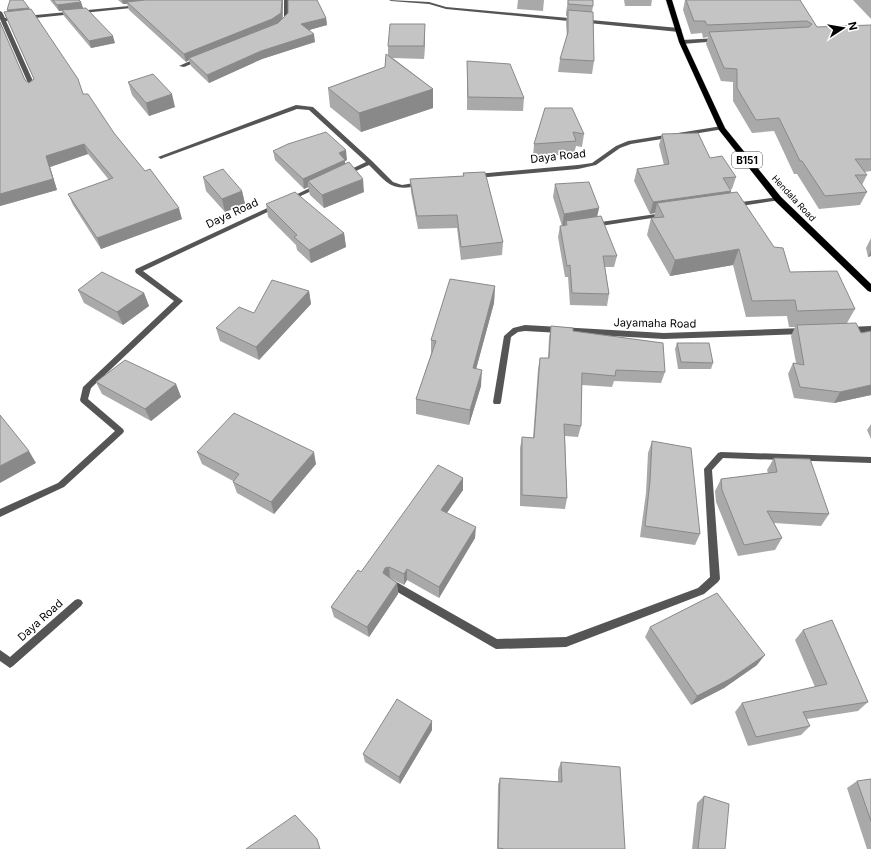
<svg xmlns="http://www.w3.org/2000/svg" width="871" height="849" viewBox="0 0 871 849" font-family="Inter,sans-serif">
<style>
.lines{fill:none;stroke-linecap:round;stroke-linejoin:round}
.primary-casing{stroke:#dbdbdb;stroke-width:1}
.street{fill:#555;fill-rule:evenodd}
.primary{fill:#000;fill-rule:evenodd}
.wall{fill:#a9a9a9}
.shaded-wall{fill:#898989}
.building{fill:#c4c4c4;stroke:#898989}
.labels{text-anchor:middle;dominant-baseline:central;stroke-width:3.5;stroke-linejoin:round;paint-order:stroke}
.far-street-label{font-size:9px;fill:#000;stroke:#fff}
.shield{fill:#fff;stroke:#4c4c4c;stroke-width:1}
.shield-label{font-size:10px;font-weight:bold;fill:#000}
.street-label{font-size:11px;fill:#000;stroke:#fff}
</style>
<rect width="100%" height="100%" fill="#fff"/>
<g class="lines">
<!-- primary casing -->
<g class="primary-casing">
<path id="primary" d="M666,0H672L685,42L725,128L781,197L871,284V292L868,291L775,201L719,130L679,42Z"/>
</g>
<!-- street -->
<path class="street" d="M284,0H288V21L283,26L280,24L284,21Z
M389,0L429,2L446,7L679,28L682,30L679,32L446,9L429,4L391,1Z
M139,5L141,6V7L6,21L37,90L34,92L31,90L0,19V11L2,12L5,18Z
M718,38L720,39V41L682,44L679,42L682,40Z
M199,57L202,59L201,60L184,67L179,66Z
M296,105L313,107L372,161L393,182L402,185L420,182L423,184L422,185C392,192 389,185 369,165L347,175H343V173L366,162L309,110L297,109L163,158L161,159L158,157Z
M722,126L725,128L724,129L631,144L620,148L596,165L578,169L477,178L474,176L477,174L578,165L592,163L616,146L628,141Z
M318,184L320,185V187L292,200L290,201L287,199Z
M778,197L781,199L780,200L734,207L731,205L734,203Z
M276,204L279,206L278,207L143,271L183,301L91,388L88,399L123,429L124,431L123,433L64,487L0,517V509L58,483L115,431L81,402L80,400L83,387L174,301L136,273L135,271L136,269Z
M663,213L665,214V216L594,227L591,225L594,223Z
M525,325L664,333L803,328L807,331L803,334L664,339L525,331L518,332L511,337L501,402L500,404H494L493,402L504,336L513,328Z
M871,326V332L849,333L845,330L849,327Z
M721,452L871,457V463L723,458L712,470L720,579L718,582L704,594L566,647L496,649L387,586L385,583L387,580L390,579L393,580L497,639L566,637L698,588L710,577L704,469L718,453Z
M78,599L81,600L83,603L81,606L13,666L10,668L0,661V650L10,657L75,600Z"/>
<!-- primary -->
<use href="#primary" class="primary"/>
</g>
<!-- wall -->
<path class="wall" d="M50,0H79L81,2L83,8L115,43L91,48L64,16L62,11H59Z
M118,0H283V19L326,18L327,25L309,30L315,42L262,59L209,83L191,66L189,60L186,62L129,10L127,4H123Z
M518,0H544L543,11L517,9Z
M568,0L593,6L592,12L594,61L592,74L558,72L560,59L567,38L566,22L567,16H566V13Z
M624,0H652L651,6H625Z
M685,0H800L817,27L871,25V171L864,172L867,175L862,185L867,192L860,205L819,209L797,174H794L774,131L752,133L733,101V82L721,81L706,44L708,37L703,38L702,33L691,34L683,10Z
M853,0H871V19Z
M29,8L83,94L182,219L101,249L73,205L68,194L109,180L88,154L50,167L57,190L0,206V22L25,80L29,83L34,79L4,12Z
M425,37L424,59L393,58L433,89V108L361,132L330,107L328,88L385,67L388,55V46Z
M467,61L524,98L523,111L467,110Z
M128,82L175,107L149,116L132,95Z
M545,108L584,134L582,147L576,146L574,154L533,157L534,144Z
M662,134L710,158L736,177L732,189H730L731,193L790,272L855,309L847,323L861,333L871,331V395L834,403L794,398L788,374L793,363H796L791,336L795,327H789L787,316L746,317L733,265L670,276L647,235L651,218H654L655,213L650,214L634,181L637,169L664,165L659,145Z
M273,151L347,160L345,161V164L364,192L324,208L310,195L308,187L304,189L275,160Z
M463,173L503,242L502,255L461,260L457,228L418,229L411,192L410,179L463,176Z
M203,177L242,191L245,204L225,212L206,191Z
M555,184L599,208L597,217L617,256L614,267H605L609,294L607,306L570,305L568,277H565L558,237L560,226H562L553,197Z
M266,204L344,233L346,247L311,263L297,250L296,245L268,217Z
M871,238V256L868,257L866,248Z
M495,286L494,303L476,369L481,386L469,425L416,414V399L431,354V340Z
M78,290L144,293L149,306L123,325L84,303Z
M309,291L311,304L259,360L220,341L216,328Z
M551,326L573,331L665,372L661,383L614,381L612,387L582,385L581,426L578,437L565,436L567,498L565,509L520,506V448L522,437L533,438L538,369L540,358H548L549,338Z
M677,343L713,363L711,369H678L675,349Z
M96,382L176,384L181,397L151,421L102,394Z
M871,424V439L867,430Z
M652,441L700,534L695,545L640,537L646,493L648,453Z
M197,452L316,464L274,514L237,493L233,482V481L202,464Z
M774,458L829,514L821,526L774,523L782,538L775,550L738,556L716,502L715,491L721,479L768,473L767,470Z
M463,478V490L447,513L475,538L439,598L407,580L404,585L390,578L397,583L398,594L369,637L334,617L331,607L361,572Z
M650,627L757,665L724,688L691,705L645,637Z
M803,630L868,702L858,711L807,719L810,726L801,735L748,746L735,712L742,703L815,687L795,640Z
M432,721V730L400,784L365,762L363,754Z
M561,762L625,849H497L498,785L500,778L558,782V770Z
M871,779V849H867L847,788L857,781Z
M704,796L725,849H692L697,803Z"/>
<!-- shaded-wall -->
<path class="shaded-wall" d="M122,0H166L127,2V4H123Z
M282,0H283L282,20L273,27L189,58V60L186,62L184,54Z
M81,2L83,9L59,11L57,5Z
M29,8L31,14L9,16L7,10Z
M326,18L327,25L302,32L301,24Z
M425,24V37L424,59V46Z
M314,34L315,42L262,59L209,83L207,75L261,51Z
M113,36L115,43L91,48L89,41Z
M433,89V108L361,132L359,113Z
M172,94L175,107L149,116L146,103Z
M84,144L88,154L50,167L57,190L0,206V194L46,156Z
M346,150L347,160L345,161L346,170L308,181V187L304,189L303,179L339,153Z
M363,179L364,192L324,208L322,195Z
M242,191L245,204L225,212L222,199Z
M731,191L728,203H657L655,213L650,214L653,202Z
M179,208L182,219L101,249L97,238Z
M599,208L596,221H566L565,226L562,227L564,214Z
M344,233L346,247L311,263L309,250Z
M739,249L733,265L670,276L675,260Z
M871,251V256L868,257Z
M495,286L494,303L472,384L473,368Z
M309,291L311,304L259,360L256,347Z
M144,293L149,306L123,325L117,312Z
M482,370L481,386L469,425L470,410Z
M176,384L181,397L151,421L145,409Z
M871,385V395L834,403L840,392Z
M29,451L36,463L0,483V466Z
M314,452L316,464L274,514L271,502Z
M463,478V490L441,521V510Z
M476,527L475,538L439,598V587Z
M389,567L390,578L386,579L383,573L385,568Z
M407,569V580L404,585V574Z
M397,583L398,594L369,637L367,627Z
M765,655L757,665L724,688L691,705L697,696Z
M432,721V730L400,784L399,777Z"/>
<!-- building -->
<path class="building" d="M10,0H23L29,8L7,10Z
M53,0H79L81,2L57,5Z
M145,0H282L281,13L272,19L184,54L127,2Z
M288,0H317L326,18L301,24L314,34L261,51L207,75L189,58L278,23L288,13Z
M568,0H593V6L568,4Z
M686,0H800L817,27L871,25V159H855L867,175H855L867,192L825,196L802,161H800L779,118L756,120L737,88V69L724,68L709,32L809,27L812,24L807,21L707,25L705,21H694Z
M86,8L113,36L89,41L62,10Z
M31,9L78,79L83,94H88L114,133L145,171L150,169L179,208L97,238L68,194L113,178L84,144L46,156L53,179L0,194V22L25,80L29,83L34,79L4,12Z
M568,10L593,12L594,61L560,59L568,32Z
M390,24H425L424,46H388Z
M386,54L433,89L359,113L328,88L385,67Z
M467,61L510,64L524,98L468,97Z
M153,74L172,94L146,103L128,82Z
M545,108H572L584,134L573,132L576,141L534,144Z
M326,132L346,150L339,153L345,160L303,179L273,151L288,144Z
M698,133L710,158L722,156L736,177L723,178L731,191L653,202L637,169L669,164L662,134Z
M349,162L363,179L322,195L308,181Z
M223,169L242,191L222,199L203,177Z
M485,172L503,242L461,247L457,215L417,216L410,179L464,176L463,173Z
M589,182L599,208L564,214L555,184Z
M295,192L344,233L309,250L294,237L297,235L266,204Z
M737,192L774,247L783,248L790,272L837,271L855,309L797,311L795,300L752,301L739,249L675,260L651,218L664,217L657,203Z
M601,216L617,256H603L609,294L572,293L570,265L567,266L560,226L567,225L566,221Z
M102,272L144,293L117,312L78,290Z
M450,279L495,286L473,368L482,370L470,410L416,399L436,341L431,340Z
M272,280L309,291L256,347L216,328L239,307L254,313Z
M856,323L861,333L871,331V385L840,392L800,387L793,363L804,365L797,325Z
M551,326L573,328V331L663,343L665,372L616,370L615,376L582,373L581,426L564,424L567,498L522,495V437L534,438L540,358H549Z
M677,343H709L713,363L681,362Z
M125,360L176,384L145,409L96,382Z
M234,413L314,452L271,502L233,482L239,474L197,452Z
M0,415L29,451L0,466Z
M652,441L691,448L700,534L645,526L650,481Z
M774,458L810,459L829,514L767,511L782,538L744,545L722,490L721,479L777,472Z
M438,465L463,478L441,510L476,527L439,587L407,569L404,574L389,567L385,568L383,573L397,583L367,627L331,607L358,570L361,572Z
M717,593L765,655L730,679L697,696L650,627Z
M832,620L868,702L803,712L810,726L756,737L742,703L827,684L803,630Z
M397,699L432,721L399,777L363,754Z
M561,762L620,767L625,849H505L498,848L500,778L562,782Z
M871,779V821L857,781Z
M704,796L729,804L725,849H698Z
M295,815L317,839L320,849H246Z"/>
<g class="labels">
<!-- far-street labels -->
<g class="far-street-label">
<text transform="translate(794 198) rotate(47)">Hendala Road</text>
</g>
<!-- shield labels -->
<rect class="shield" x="732" y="152" width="30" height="16" rx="3"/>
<g class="shield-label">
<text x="747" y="160">B151</text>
</g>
<!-- street labels -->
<g class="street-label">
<text transform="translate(558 156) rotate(-6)">Daya Road</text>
<text transform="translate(232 213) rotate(-25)">Daya Road</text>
<text transform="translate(655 323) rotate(1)">Jayamaha Road</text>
<text transform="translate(40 620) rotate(-42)">Daya Road</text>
</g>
</g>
<!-- north arrow -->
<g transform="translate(843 28) rotate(78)" stroke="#ffffff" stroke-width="3" paint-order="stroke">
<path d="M0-3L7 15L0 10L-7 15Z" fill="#000000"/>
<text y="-6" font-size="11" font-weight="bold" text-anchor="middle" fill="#000000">N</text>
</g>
</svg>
